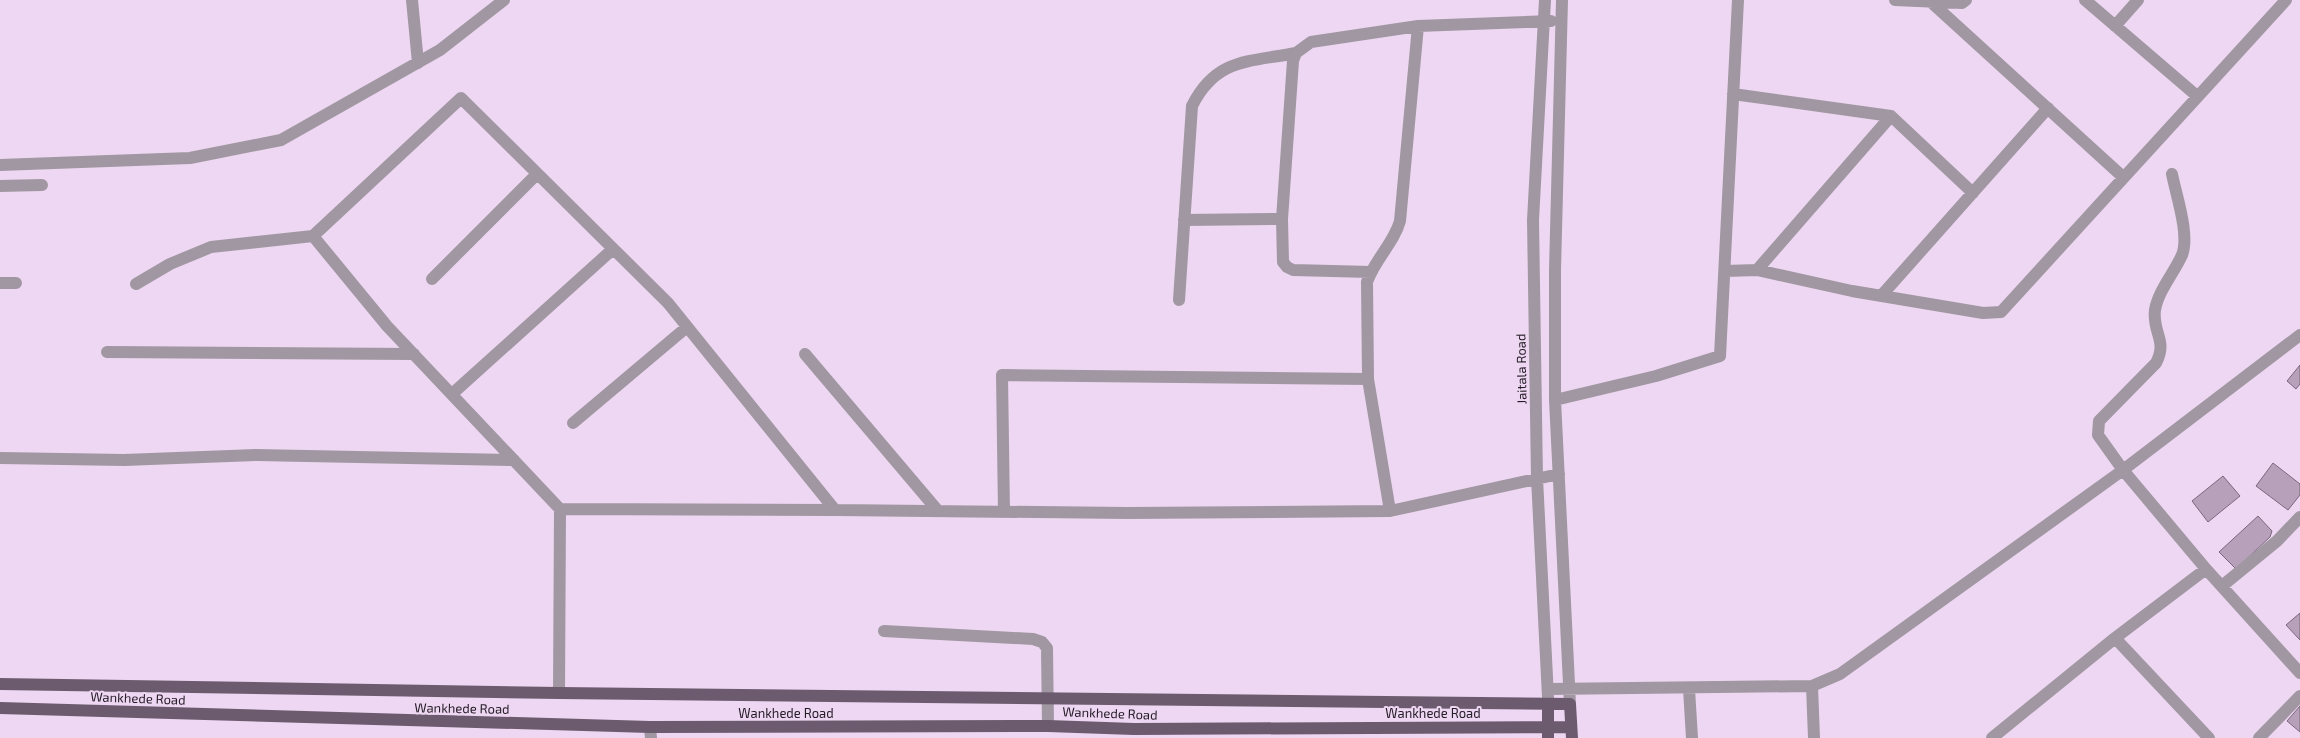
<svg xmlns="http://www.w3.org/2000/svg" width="2300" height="738" viewBox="0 0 2300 738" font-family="'Exo 2',sans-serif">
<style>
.building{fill:#b7a1ba;stroke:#7c677f}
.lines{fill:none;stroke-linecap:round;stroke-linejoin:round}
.minor{stroke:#a197a2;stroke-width:12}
.major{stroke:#6c5b6f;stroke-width:12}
.labels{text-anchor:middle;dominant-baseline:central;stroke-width:4;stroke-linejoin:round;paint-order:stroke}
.street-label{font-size:13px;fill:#231b25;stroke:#eed7f2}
</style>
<rect width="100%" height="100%" fill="#eed7f2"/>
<!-- building -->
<path class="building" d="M2300,365V384L2296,389L2287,381Z
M2273,463L2300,484V495L2288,510L2256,486Z
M2223,476L2240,496L2208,522L2192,501Z
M2258,516L2272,531L2270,537L2236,569L2219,552Z
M2300,613V640L2286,625Z
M2300,706V732L2287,721Z"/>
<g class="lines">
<!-- minor -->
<path class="minor" d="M412,0L418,63
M1545,0L1533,220L1537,478L1548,697
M1562,0L1555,270V400L1570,704
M1895,0L1962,3L1966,0
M2085,0L2197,96
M1931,2L2123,177
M2115,26L2138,0
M1733,94L1891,116
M0,165L190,158L281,140L440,50L504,0
M2172,174C2176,195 2190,235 2182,255C2174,273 2158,291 2155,310C2152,333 2168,340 2156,363L2099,421L2098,435L2123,470L2206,569L2300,673
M0,186L42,185
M1282,219L1283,262L1287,267L1293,270L1371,272
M1184,220L1282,219L1293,61L1296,53L1311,42L1418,26L1551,21
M313,236L387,326L560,509L559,693
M1757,270L1891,116L1973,193
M1725,271L1757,270L1852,291L1983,313L2001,312L2286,0
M432,279L537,174
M0,283H16
M136,284L170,264L211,247L313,236L461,98L668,303L835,510L560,509
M1881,296L2048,108
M1179,300L1192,106C1216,58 1249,62 1296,53
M107,352L414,354
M805,354L938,511
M1368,379L1367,282C1375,259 1394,243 1400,221L1418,26
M452,394L613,249
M1555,400L1656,376L1720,356L1738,0
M573,423L687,327
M0,458L124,460L256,455L514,460
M835,510L1127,513L1390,511L1559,474
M1004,512L1002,375L1368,379L1390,511
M2222,586L2277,541L2300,517
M884,631L1033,639L1042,642L1047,648L1048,726
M2115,638L2209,738
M1812,686L1814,738
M1548,689L1812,686L1840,674L2123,470L2300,335
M1689,689L1692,738
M650,727L651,738
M1992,738L2115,638L2206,569
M2259,738L2300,696"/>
<!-- major -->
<path class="major" d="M0,684L559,693L1570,704L1572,738
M0,708L650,727L1048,726L1134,729L1571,727
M1548,738V705"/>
</g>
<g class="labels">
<!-- street labels -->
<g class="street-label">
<text transform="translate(1521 369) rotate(-91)">Jaitala Road</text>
<text transform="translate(138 698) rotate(2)">Wankhede Road</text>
<text transform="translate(462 708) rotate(1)">Wankhede Road</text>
<text x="786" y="713">Wankhede Road</text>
<text transform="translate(1110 713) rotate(2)">Wankhede Road</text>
<text x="1433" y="713">Wankhede Road</text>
</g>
</g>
</svg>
